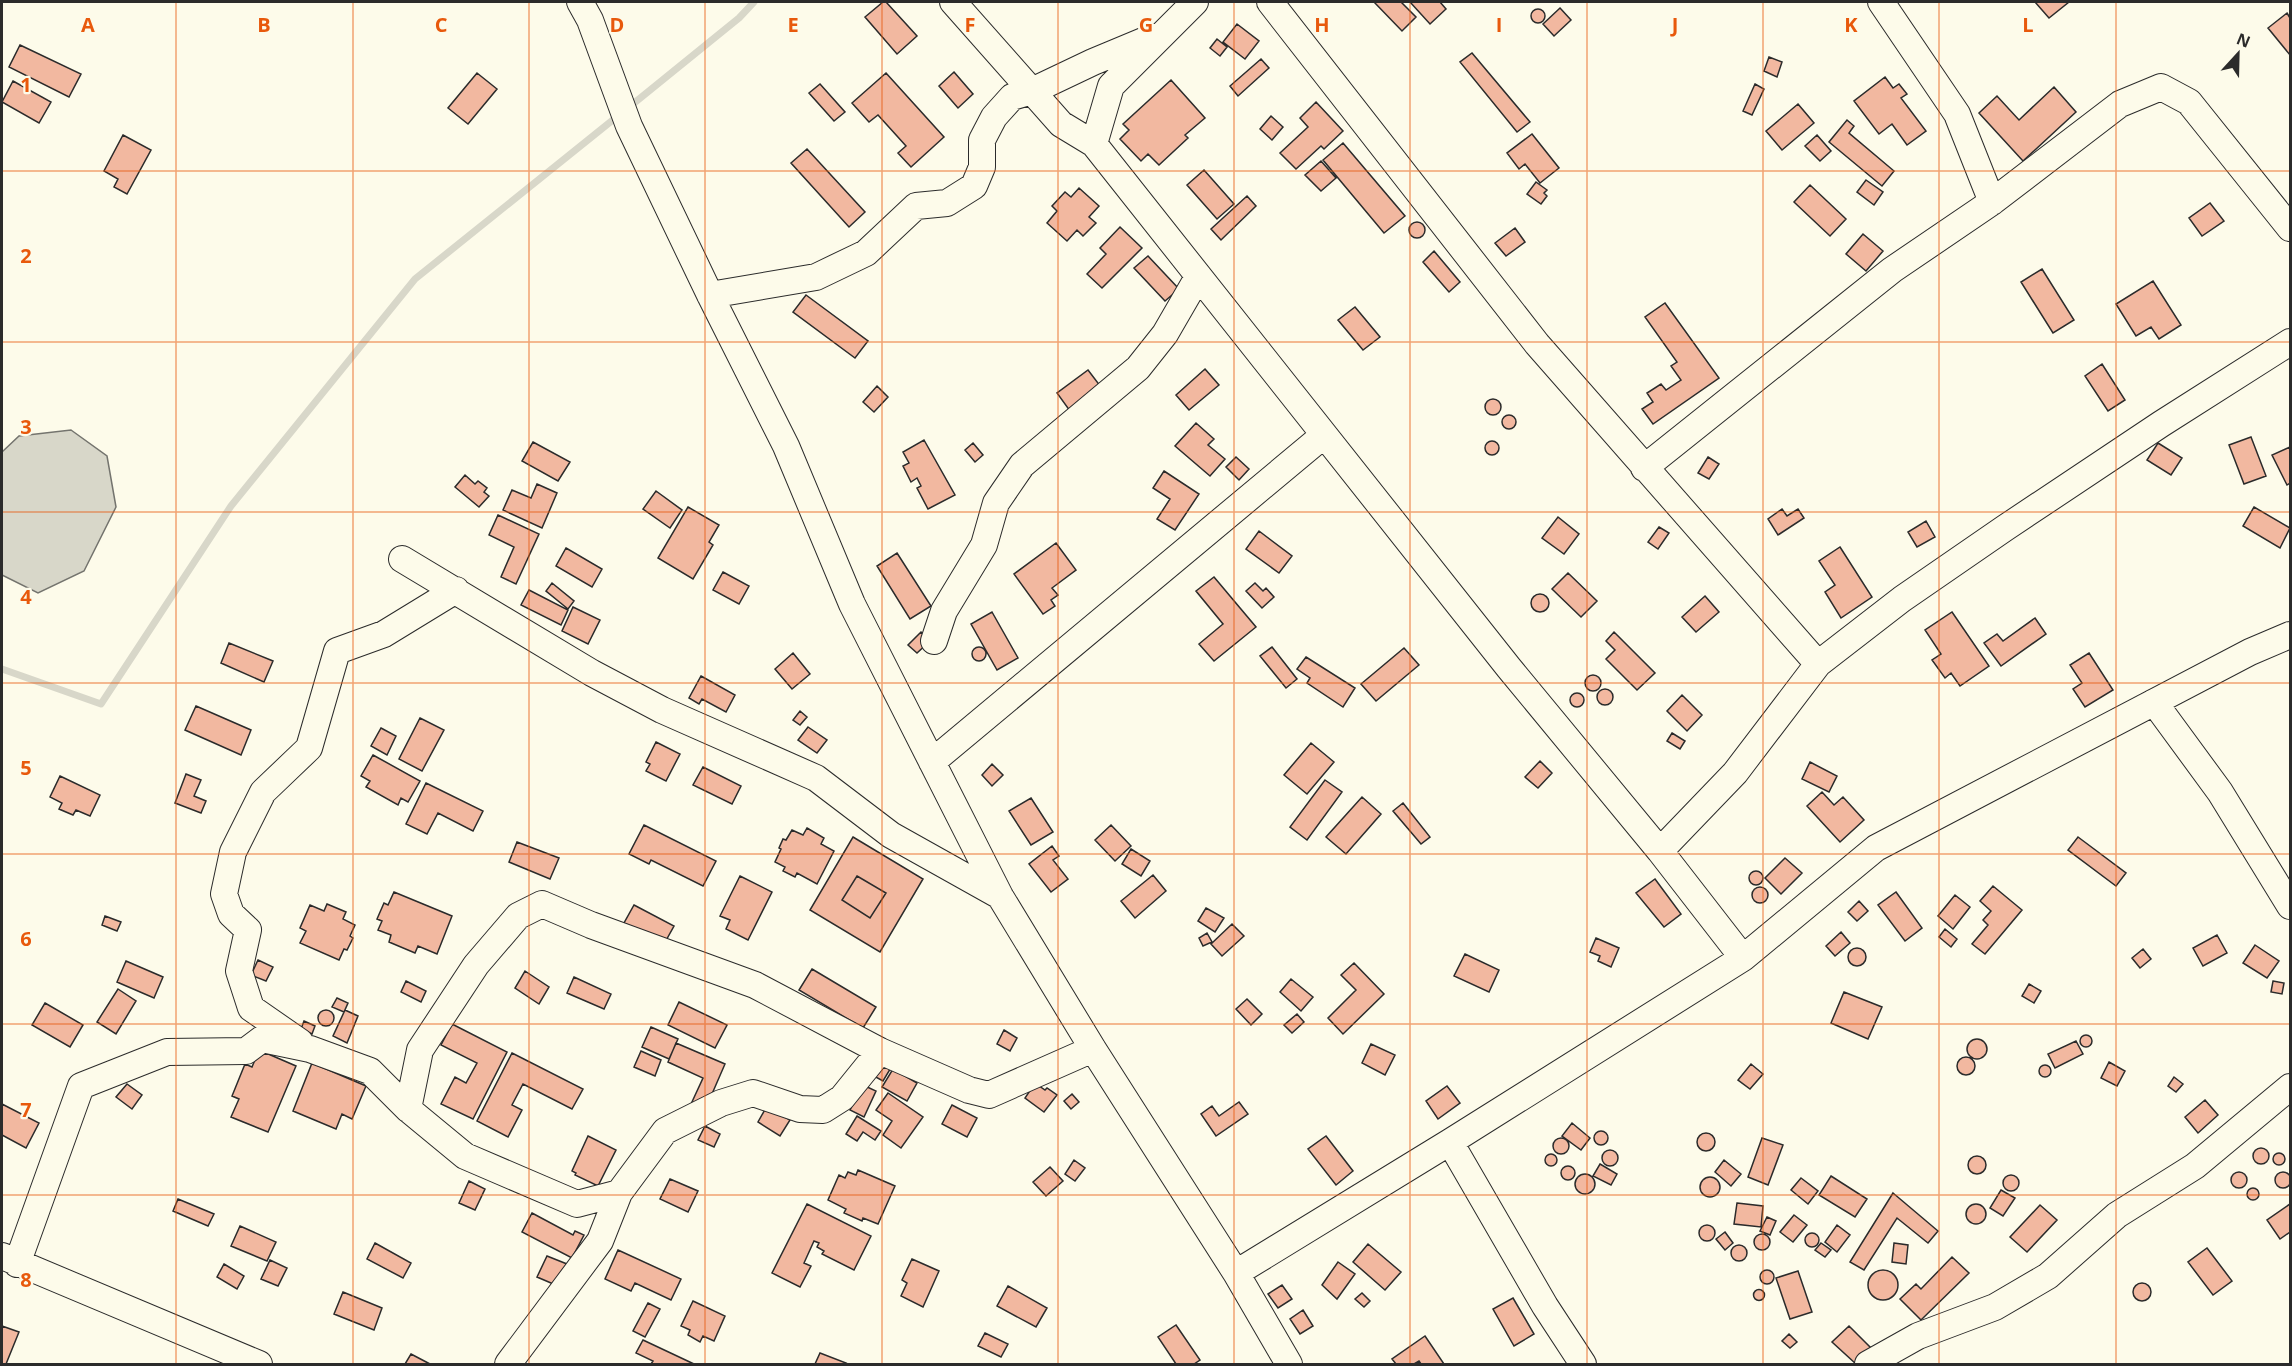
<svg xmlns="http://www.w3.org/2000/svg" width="2292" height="1366" viewBox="0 0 2292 1366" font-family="'Open Sans',sans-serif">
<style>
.water{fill:#d8d7c9;stroke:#74746e;stroke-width:1.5}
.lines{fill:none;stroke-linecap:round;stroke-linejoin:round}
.stream{stroke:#d8d7c9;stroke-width:7}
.building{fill:#f2b8a0;stroke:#2b2b2b;stroke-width:1.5;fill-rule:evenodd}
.minor-casing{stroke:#2b2b2b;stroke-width:28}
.minor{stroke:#fdfbea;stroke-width:26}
.grid{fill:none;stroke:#e8590c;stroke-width:1.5;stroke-opacity:0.55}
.grid-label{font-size:20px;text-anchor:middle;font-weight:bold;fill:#e8590c;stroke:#fdfbea;stroke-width:4.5;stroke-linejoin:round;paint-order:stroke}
</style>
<rect width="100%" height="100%" fill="#fdfbea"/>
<!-- water -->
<path class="water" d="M71,430L107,456L116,507L84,571L38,593L2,575V452L19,436Z"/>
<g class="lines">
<!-- stream -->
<path class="stream" d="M628,108L739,18L754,2
M2,669L101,704L231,506L415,279L619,115"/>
</g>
<!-- building -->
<path class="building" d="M883,2H886L917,36L897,54L865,17Z
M1374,2H1401L1416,17L1402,31Z
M1410,2H1440L1446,9L1430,24Z
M2035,2H2069L2049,18Z
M1560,8L1571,20L1554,36L1543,24Z
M1531 16a7 7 0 1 1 14 0a7 7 0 1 1-14 0Z
M2287,13L2290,18V55L2268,28Z
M1237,24L1259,41L1245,59L1223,42Z
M1217,39L1227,47L1220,56L1210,48Z
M20,45L81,74L69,97L9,67Z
M1472,53L1530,122L1517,132L1460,62Z
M1769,57L1782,62L1777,77L1764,71Z
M1261,59L1269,68L1238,96L1230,86Z
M954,72L973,94L958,108L939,86Z
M477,73L497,89L468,124L448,108Z
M886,73L944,137L911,167L898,153L906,146L878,115L869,122L852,103Z
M1885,77L1893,88L1899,84L1907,94L1901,98L1926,131L1907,145L1892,124L1879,134L1854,101Z
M1171,80L1205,118L1185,135L1188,138L1159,165L1148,154L1141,161L1120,139L1129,130L1123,124Z
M13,81L51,102L39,123L2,102Z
M820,84L845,112L834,121L809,93Z
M1755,84L1764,89L1752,115L1743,111Z
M2054,87L2076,112L2023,161L1979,113L1997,96L2019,120Z
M1316,102L1343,131L1324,149L1321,146L1296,169L1280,153L1308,127L1300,118Z
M1798,104L1814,123L1782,150L1766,131Z
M1271,116L1283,127L1272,140L1260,129Z
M1847,120L1854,126L1849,133L1894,171L1882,186L1829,142Z
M1532,134L1559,168L1540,183L1525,164L1519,169L1507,153Z
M123,135L151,150L127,194L114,187L118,179L104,171Z
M1817,135L1831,151L1820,161L1805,146Z
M1343,143L1405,216L1384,233L1323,160Z
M807,149L865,212L849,227L791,163Z
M1321,161L1336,178L1321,191L1305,175Z
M1204,170L1234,204L1217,219L1187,185Z
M1866,180L1883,192L1874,205L1857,192Z
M1536,182L1547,190L1544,193L1547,196L1541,204L1527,194Z
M1810,185L1846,219L1830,236L1794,202Z
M1079,188L1099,206L1089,217L1096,223L1083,236L1077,230L1067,241L1047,223L1057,211L1052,206L1065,192L1071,197Z
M1247,196L1256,206L1221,240L1211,229Z
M2210,203L2224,221L2202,236L2189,218Z
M1409 230a8 8 0 1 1 16 0a8 8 0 1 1-16 0Z
M1120,227L1142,248L1102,288L1087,274L1106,254L1100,248Z
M1515,228L1525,242L1506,256L1495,243Z
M1863,234L1883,251L1866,271L1846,254Z
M1434,251L1460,282L1449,292L1423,262Z
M1148,256L1179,289L1165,301L1134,268Z
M2042,269L2074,320L2053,333L2021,282Z
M2153,281L2181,325L2159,339L2151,327L2136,336L2116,304Z
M806,295L868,341L855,358L793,312Z
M1665,303L1719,378L1653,424L1642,409L1653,402L1647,393L1661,384L1666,390L1681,380L1671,366L1677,362L1645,317Z
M1355,307L1380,337L1363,350L1338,320Z
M2102,364L2125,400L2108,411L2085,376Z
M1205,369L1219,385L1189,410L1176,395Z
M1088,370L1101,387L1070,411L1057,393Z
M877,386L888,397L874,412L863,402Z
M1485 407a8 8 0 1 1 16 0a8 8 0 1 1-16 0Z
M1502 422a7 7 0 1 1 14 0a7 7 0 1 1-14 0Z
M1196,423L1214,439L1208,445L1225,459L1210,476L1175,446Z
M2251,437L2266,476L2244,484L2229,445Z
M924,440L955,495L928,509L917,488L921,486L917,478L911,482L903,466L909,463L903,452Z
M1485 448a7 7 0 1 1 14 0a7 7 0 1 1-14 0Z
M533,442L570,462L558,481L522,461Z
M973,443L983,455L975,462L965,450Z
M2158,443L2182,458L2171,475L2147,460Z
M2290,447V483L2287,485L2272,455Z
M1236,457L1249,469L1239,480L1226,467Z
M1708,457L1719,464L1709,479L1698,473Z
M1164,471L1199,494L1175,530L1157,519L1170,499L1153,488Z
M465,475L475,484L478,481L487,488L484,492L489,496L479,507L455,487Z
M537,484L557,493L542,528L503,510L512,490L531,498Z
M656,491L682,510L670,528L643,509Z
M688,507L719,525L709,542L713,545L693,579L658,558Z
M2254,507L2290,528L2280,548L2243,526Z
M1782,509L1787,516L1798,509L1804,518L1778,535L1768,519Z
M498,515L539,534L516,584L501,577L514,547L489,535Z
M1558,517L1579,534L1564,554L1542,538Z
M1926,521L1935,537L1917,547L1908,532Z
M1659,527L1669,533L1658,549L1648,542Z
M1259,531L1292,556L1279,573L1246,549Z
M1056,543L1076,570L1052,588L1058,595L1051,600L1055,606L1043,614L1014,574Z
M1840,547L1872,597L1841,618L1825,592L1835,585L1819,561Z
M566,548L602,569L592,587L556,566Z
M897,553L931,606L910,619L877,566Z
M723,572L749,586L739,604L713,590Z
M1568,573L1597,601L1581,617L1552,589Z
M1214,577L1256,627L1214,661L1199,644L1223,624L1196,591Z
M552,583L574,601L568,609L546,591Z
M1255,583L1263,591L1266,588L1274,597L1262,608L1246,591Z
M529,590L568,610L561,625L521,605Z
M1531 603a9 9 0 1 1 18 0a9 9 0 1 1-18 0Z
M1705,596L1719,612L1696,632L1682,617Z
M573,607L600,620L588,644L562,631Z
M992,612L1018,658L997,670L971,624Z
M1952,612L1989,666L1960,686L1951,673L1945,678L1932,660L1941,654L1925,630Z
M2035,618L2046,634L2001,666L1984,643L1997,634L2003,641Z
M921,632L930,641L917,653L908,645Z
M1614,632L1655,673L1637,690L1606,659L1615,650L1606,641Z
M229,643L273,661L264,682L221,663Z
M1272,647L1297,679L1286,688L1260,656Z
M972 654a7 7 0 1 1 14 0a7 7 0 1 1-14 0Z
M1404,648L1419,665L1376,701L1361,684Z
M793,653L810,674L792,689L775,669Z
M2089,653L2113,690L2085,707L2073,689L2082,683L2070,665Z
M1306,657L1355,688L1343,707L1307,683L1310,678L1297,669Z
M1585 683a8 8 0 1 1 16 0a8 8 0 1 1-16 0Z
M701,676L735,695L726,712L702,699L699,704L689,698Z
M1597 697a8 8 0 1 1 16 0a8 8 0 1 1-16 0Z
M1570 700a7 7 0 1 1 14 0a7 7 0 1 1-14 0Z
M1682,695L1702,715L1687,731L1667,711Z
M196,706L251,730L241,755L185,730Z
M800,711L807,717L800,725L793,720Z
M420,718L444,730L422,771L399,759Z
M808,727L827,740L817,753L798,740Z
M381,728L396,736L387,755L371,746Z
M1672,733L1685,741L1680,749L1667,741Z
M656,742L680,754L666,781L646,771L650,764L646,762Z
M1311,743L1334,762L1307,794L1284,775Z
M373,755L420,781L408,802L401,798L398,805L366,787L370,781L361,776Z
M1540,761L1552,773L1538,788L1525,777Z
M1810,762L1837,776L1829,792L1802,779Z
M992,764L1003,775L992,786L982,775Z
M703,767L741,786L732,804L693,785Z
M186,774L201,780L194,796L206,801L201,813L175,803Z
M60,776L100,795L90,816L76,810L73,815L59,809L62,803L50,797Z
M1325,780L1342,792L1307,840L1290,827Z
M426,783L483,811L473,831L438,813L427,834L406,824Z
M1822,792L1834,805L1843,797L1864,820L1840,842L1807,806Z
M1362,797L1381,814L1346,854L1326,837Z
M1031,798L1053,832L1031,845L1009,811Z
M1403,803L1430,837L1421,844L1393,811Z
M644,825L716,861L703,886L651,860L649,864L629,854Z
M1111,825L1131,846L1115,861L1095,840Z
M807,828L824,838L821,844L834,851L817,884L797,873L795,877L783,871L785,867L775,862L781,849L779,848L783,839L786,840L792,830L803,835Z
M853,837L923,879L880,952L810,910ZM857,876L886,893L870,918L842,900Z
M2078,837L2126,873L2116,886L2068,850Z
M517,842L559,858L550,879L509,862Z
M1052,846L1059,856L1053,860L1068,879L1051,892L1029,864Z
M1131,849L1150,861L1141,876L1122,864Z
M1785,858L1802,873L1781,894L1765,878Z
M1749 878a7 7 0 1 1 14 0a7 7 0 1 1-14 0Z
M1153,875L1166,891L1135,918L1121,901Z
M740,876L772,892L748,940L726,929L730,920L720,916Z
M857,876L886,893L870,918L842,900Z
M1655,879L1681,914L1664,927L1636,893Z
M1993,886L2022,910L1985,954L1972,944L1988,925L1983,920L1991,911L1980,901Z
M1752 895a8 8 0 1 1 16 0a8 8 0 1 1-16 0Z
M394,892L452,916L437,954L418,946L415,953L389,942L391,935L378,930L382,921L377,919L384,903L388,905Z
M1896,892L1922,928L1905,941L1878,905Z
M1955,895L1970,907L1953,929L1938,916Z
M1859,901L1868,911L1857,921L1848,912Z
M327,904L346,912L343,919L355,925L350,936L353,938L347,950L344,949L339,960L300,943L306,931L300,928L310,905L324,911Z
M634,905L674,926L664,944L624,923Z
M1206,908L1224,918L1215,932L1198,921Z
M105,916L121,922L117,931L102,925Z
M1232,924L1244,936L1222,956L1211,944Z
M1945,929L1957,939L1951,947L1939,937Z
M1841,932L1850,943L1835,956L1826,946Z
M1207,933L1212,942L1203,946L1199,938Z
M2217,935L2227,953L2203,966L2193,948Z
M1596,938L1619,948L1611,967L1598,961L1600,956L1590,952Z
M2255,945L2279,961L2267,978L2243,963Z
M1848 957a9 9 0 1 1 18 0a9 9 0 1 1-18 0Z
M2143,949L2151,959L2140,968L2132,958Z
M1465,954L1499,970L1489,992L1454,976Z
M258,960L273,967L266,981L251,975Z
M126,961L163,977L154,998L117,982Z
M1354,963L1384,994L1343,1034L1328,1018L1356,990L1341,975Z
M812,969L876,1007L863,1028L799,990Z
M525,971L549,987L539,1004L515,988Z
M574,977L611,994L604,1009L567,993Z
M1291,979L1313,997L1301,1011L1280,992Z
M406,981L426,991L421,1002L401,992Z
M2273,981L2284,983L2282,994L2271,992Z
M2029,984L2041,991L2034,1003L2022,996Z
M118,989L136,1001L116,1034L97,1022Z
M1844,992L1882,1007L1868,1039L1831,1023Z
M337,998L348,1003L344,1012L332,1007Z
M1247,999L1262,1014L1251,1025L1236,1009Z
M679,1002L727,1025L715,1048L668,1025Z
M45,1003L83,1025L70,1047L32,1025Z
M345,1010L358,1016L347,1043L333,1036Z
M318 1018a8 8 0 1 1 16 0a8 8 0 1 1-16 0Z
M1297,1014L1304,1022L1292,1033L1284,1025Z
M304,1021L315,1026L312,1034L301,1029Z
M452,1024L507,1052L473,1119L441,1104L455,1077L466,1083L477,1063L441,1045Z
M651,1027L678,1039L669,1059L642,1047Z
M1004,1030L1017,1038L1010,1051L997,1044Z
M2080 1041a6 6 0 1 1 12 0a6 6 0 1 1-12 0Z
M1967 1049a10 10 0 1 1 20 0a10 10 0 1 1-20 0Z
M2076,1041L2083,1054L2055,1068L2048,1054Z
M676,1043L725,1064L705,1110L691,1104L703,1078L668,1062Z
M1371,1044L1395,1055L1385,1075L1362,1063Z
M259,1050L296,1066L268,1132L231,1117L239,1099L232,1096L245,1064L252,1067Z
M641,1051L661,1060L655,1076L634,1067Z
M512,1053L583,1089L572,1109L523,1084L512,1105L522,1110L508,1137L477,1121Z
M1957 1066a9 9 0 1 1 18 0a9 9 0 1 1-18 0Z
M881,1060L892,1066L883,1081L872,1075Z
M2109,1062L2125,1071L2117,1086L2101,1078Z
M312,1063L366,1086L352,1119L342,1114L336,1129L293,1111Z
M1751,1064L1763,1074L1750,1089L1738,1080Z
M2039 1071a6 6 0 1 1 12 0a6 6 0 1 1-12 0Z
M893,1069L917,1083L907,1101L882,1087Z
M2174,1077L2183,1084L2176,1092L2168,1086Z
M1035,1083L1045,1090L1047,1088L1057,1095L1044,1112L1025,1098Z
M127,1084L142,1095L132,1109L116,1097Z
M863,1085L876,1091L864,1117L850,1110Z
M1447,1086L1460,1103L1438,1119L1426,1101Z
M888,1093L923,1117L901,1148L883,1135L892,1121L876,1110Z
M1072,1094L1079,1102L1071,1109L1064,1101Z
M2205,1100L2218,1115L2198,1133L2185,1117Z
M1239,1102L1248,1114L1216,1136L1201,1114L1212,1106L1219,1116Z
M2,1104L39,1123L26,1148L2,1135Z
M952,1105L977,1118L967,1137L942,1124Z
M767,1106L790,1120L780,1136L758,1122Z
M857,1116L881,1131L875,1140L863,1132L857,1141L846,1134Z
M1572,1123L1590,1138L1581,1150L1562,1136Z
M705,1126L720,1134L714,1147L698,1140Z
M1594 1138a7 7 0 1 1 14 0a7 7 0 1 1-14 0Z
M1697 1142a9 9 0 1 1 18 0a9 9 0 1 1-18 0Z
M588,1136L616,1150L598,1186L575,1175L576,1173L572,1171Z
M1326,1136L1353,1171L1336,1185L1308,1149Z
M1553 1146a8 8 0 1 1 16 0a8 8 0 1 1-16 0Z
M1762,1138L1783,1145L1768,1185L1748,1177Z
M2253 1156a8 8 0 1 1 16 0a8 8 0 1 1-16 0Z
M1602 1158a8 8 0 1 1 16 0a8 8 0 1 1-16 0Z
M2273 1159a6 6 0 1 1 12 0a6 6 0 1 1-12 0Z
M1545 1160a6 6 0 1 1 12 0a6 6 0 1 1-12 0Z
M1968 1165a9 9 0 1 1 18 0a9 9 0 1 1-18 0Z
M1074,1160L1085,1168L1075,1181L1065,1174Z
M1724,1160L1741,1174L1731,1186L1715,1172Z
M1600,1164L1617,1174L1611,1185L1593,1176Z
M1561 1173a7 7 0 1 1 14 0a7 7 0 1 1-14 0Z
M1050,1167L1063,1181L1046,1196L1033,1182Z
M858,1170L895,1186L878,1224L863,1218L862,1221L844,1213L846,1209L828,1200L839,1175L845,1178L848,1172L856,1175Z
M2231 1180a8 8 0 1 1 16 0a8 8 0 1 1-16 0Z
M2275 1180a8 8 0 1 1 16 0a8 8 0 1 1-16 0Z
M1575 1184a10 10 0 1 1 20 0a10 10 0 1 1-20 0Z
M2003 1183a8 8 0 1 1 16 0a8 8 0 1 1-16 0Z
M1831,1176L1867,1199L1855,1217L1819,1195Z
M1700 1187a10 10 0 1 1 20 0a10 10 0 1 1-20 0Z
M1801,1178L1818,1191L1808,1204L1791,1190Z
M670,1179L698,1191L688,1212L660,1199Z
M469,1181L485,1189L475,1210L459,1203Z
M2247 1194a6 6 0 1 1 12 0a6 6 0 1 1-12 0Z
M2001,1190L2015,1198L2003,1216L1990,1208Z
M1893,1193L1938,1231L1928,1243L1897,1218L1864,1270L1850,1262Z
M178,1199L214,1214L208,1226L173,1211Z
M1737,1203L1763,1206L1761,1227L1734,1224Z
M1966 1214a10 10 0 1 1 20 0a10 10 0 1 1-20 0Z
M807,1204L871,1236L854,1270L822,1254L824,1251L817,1247L819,1243L814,1241L804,1263L811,1266L800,1287L772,1273Z
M2290,1204V1232L2280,1239L2267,1220Z
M2040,1205L2057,1220L2027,1252L2010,1237Z
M532,1213L573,1235L575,1231L584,1235L572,1258L522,1232Z
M1794,1215L1807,1225L1793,1242L1780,1232Z
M1767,1217L1776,1221L1770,1235L1760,1231Z
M1699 1233a8 8 0 1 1 16 0a8 8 0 1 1-16 0Z
M1837,1225L1850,1235L1837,1252L1825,1242Z
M240,1226L276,1242L267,1261L231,1246Z
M1725,1232L1733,1243L1725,1250L1716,1239Z
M1805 1240a7 7 0 1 1 14 0a7 7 0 1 1-14 0Z
M1754 1242a8 8 0 1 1 16 0a8 8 0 1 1-16 0Z
M375,1243L411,1263L403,1278L367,1259Z
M1821,1243L1831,1250L1825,1257L1815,1250Z
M1894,1243L1908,1245L1906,1264L1892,1262Z
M1368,1244L1401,1272L1385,1290L1353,1262Z
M1731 1253a8 8 0 1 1 16 0a8 8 0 1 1-16 0Z
M2207,1248L2232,1281L2213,1295L2188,1262Z
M618,1250L681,1279L671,1300L635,1283L631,1291L605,1279Z
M547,1256L567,1264L558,1286L537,1277Z
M1952,1257L1969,1273L1921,1320L1900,1299L1916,1284L1921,1289Z
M912,1259L939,1271L923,1307L901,1296L907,1283L902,1280Z
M270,1260L287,1268L278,1286L261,1279Z
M1338,1262L1355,1274L1337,1299L1322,1285Z
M224,1264L244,1276L237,1289L217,1277Z
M1760 1277a7 7 0 1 1 14 0a7 7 0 1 1-14 0Z
M1868 1285a15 15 0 1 1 30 0a15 15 0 1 1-30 0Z
M1798,1271L1812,1312L1790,1319L1776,1278Z
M2133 1292a9 9 0 1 1 18 0a9 9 0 1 1-18 0Z
M1282,1285L1292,1299L1278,1308L1268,1294Z
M1008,1286L1047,1308L1036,1327L997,1306Z
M1753.5 1295a5.5 5.5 0 1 1 11 0a5.5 5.5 0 1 1-11 0Z
M343,1292L382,1308L374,1330L334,1314Z
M1362,1293L1370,1301L1364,1307L1355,1299Z
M1513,1298L1534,1334L1514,1346L1493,1309Z
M693,1301L725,1316L714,1341L703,1336L700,1342L688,1335L690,1330L681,1326Z
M648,1303L660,1309L645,1337L633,1331Z
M1303,1310L1313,1326L1300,1334L1290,1319Z
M1176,1325L1200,1360L1194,1364H1176L1158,1337Z
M2,1326L19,1332L6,1364H2Z
M1849,1326L1872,1349L1856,1364L1832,1342Z
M985,1333L1008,1344L1001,1357L978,1346Z
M1789,1334L1797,1342L1790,1348L1782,1341Z
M1425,1336L1444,1364H1421L1419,1361L1414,1364H1396L1392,1359Z
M643,1340L694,1364H651L653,1361L636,1353Z
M820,1353L846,1363L845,1364H815Z
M411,1354L430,1364H405Z"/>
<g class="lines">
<!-- minor casing -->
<g class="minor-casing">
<path id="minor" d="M580,2L590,20L629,126L710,295L786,446L852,604L1000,896L1093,1049L1236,1273L1289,1364
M953,2L1061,124L1094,144
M1195,2L1111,86L1094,144L1509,668L1660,851L1743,958
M1270,2L1537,344L1818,664
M1881,2L1957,114L1992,202
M710,295L816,277L866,253L916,206L947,203L974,186L982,167V140L994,117L1012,97L1032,91L1093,62L1153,37
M1644,468L1892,270L1992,202L2120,104L2161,87L2189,102L2290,228
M402,559L592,673L662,710L816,778L891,835L1000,896
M934,641L944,611L984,545L996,503L1022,465L1138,368L1165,334L1198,277
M2154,702L2220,792L2290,906
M932,762L1324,435
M1660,851L1735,773L1818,664L1902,599L2005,528L2161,424L2290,342
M300,1042L251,1008L239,971L248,930L231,914L224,894L233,852L263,792L309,748L337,651L384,634L456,590
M408,1109L420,1050L476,965L518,916L542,904L591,925L755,985L880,1051L969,1090L989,1095L1093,1049
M1450,1142L1545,1306L1583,1364
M2,1256L259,1364
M17,1264L81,1086L167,1052L246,1051L262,1039L310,1049L370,1071L408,1109L465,1156L577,1204L619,1193
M1236,1273L1450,1142L1743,958L1876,848L2250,652L2290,635
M508,1364L600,1241L619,1193L665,1131L721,1103L753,1093L800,1109L823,1110L842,1098L880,1051
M1868,1364L1918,1336L1995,1307L2048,1276L2117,1215L2195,1166L2290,1087"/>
</g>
<!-- minor -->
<use href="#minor" class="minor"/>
</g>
<!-- grid -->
<path class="grid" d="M176,2V1364M353,2V1364M529,2V1364M705,2V1364M882,2V1364M1058,2V1364M1234,2V1364M1410,2V1364M1587,2V1364M1763,2V1364M1939,2V1364M2116,2V1364M2,171H2290M2,342H2290M2,512H2290M2,683H2290M2,854H2290M2,1024H2290M2,1195H2290"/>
<g class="grid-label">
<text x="88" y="32">A</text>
<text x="264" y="32">B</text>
<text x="441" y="32">C</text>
<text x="617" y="32">D</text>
<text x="793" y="32">E</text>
<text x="970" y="32">F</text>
<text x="1146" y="32">G</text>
<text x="1322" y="32">H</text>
<text x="1499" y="32">I</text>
<text x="1675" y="32">J</text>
<text x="1851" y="32">K</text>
<text x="2028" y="32">L</text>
<text x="26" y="92">1</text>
<text x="26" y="263">2</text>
<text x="26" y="434">3</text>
<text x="26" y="604">4</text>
<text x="26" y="775">5</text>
<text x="26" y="946">6</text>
<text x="26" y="1117">7</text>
<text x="26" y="1287">8</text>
</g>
<!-- border -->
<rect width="2292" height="1366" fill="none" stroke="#2b2b2b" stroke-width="6"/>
<!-- north arrow -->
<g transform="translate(2238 54) rotate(22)" stroke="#fdfbea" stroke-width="4.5" paint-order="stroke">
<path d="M0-4.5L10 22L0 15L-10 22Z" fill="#2b2b2b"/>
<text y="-9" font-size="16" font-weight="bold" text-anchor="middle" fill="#2b2b2b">N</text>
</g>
</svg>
